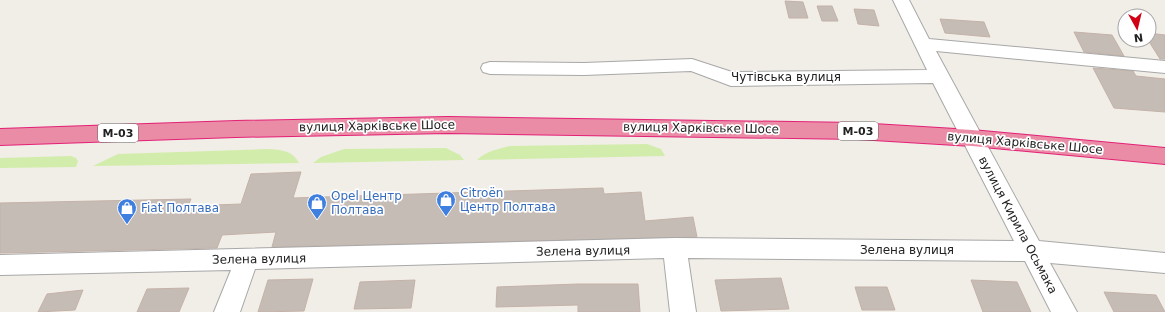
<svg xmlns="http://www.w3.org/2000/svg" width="1165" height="312" viewBox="0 0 1165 312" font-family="'DejaVu Sans',sans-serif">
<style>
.grass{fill:#d2edab}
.building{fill:#c6bcb6;stroke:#c4b2a8}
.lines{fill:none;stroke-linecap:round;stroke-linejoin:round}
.street-casing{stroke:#a8a8a8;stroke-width:2}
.highway-casing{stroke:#e32075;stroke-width:2}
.street{fill:#fff;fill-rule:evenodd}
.highway{fill:#eb8ca7;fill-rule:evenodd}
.labels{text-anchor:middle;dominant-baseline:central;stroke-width:3.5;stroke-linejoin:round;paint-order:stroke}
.shield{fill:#fff;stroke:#646464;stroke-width:1}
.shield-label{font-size:11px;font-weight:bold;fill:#212121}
.street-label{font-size:12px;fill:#212121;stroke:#fff}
.shop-label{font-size:12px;fill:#366cbe;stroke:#fff;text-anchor:start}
</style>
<rect width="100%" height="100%" fill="#f1ede7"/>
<!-- grass -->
<path class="grass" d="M647,144L661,149L665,156L477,160C486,151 498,149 510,146Z
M446,148L460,155L464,160L313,163L321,157L344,149Z
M268,149C281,150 292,150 299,163L93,166L118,154Z
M71,156L76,158L78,161L76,167L0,168V158Z"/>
<!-- building -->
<path class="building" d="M785,1L803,2L808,18H789Z
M817,6H832L838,21H822Z
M854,9L874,10L879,26L858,24Z
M940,19L984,22L990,37L945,33Z
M1074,32L1112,35L1124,56L1084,52Z
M1149,33L1165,35V59H1160L1148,40Z
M1093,68L1133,71L1136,76L1165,79V112L1114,108Z
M301,172L293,198L603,188L604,194L641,192L645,221L693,217L697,237L272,247L276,232L222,235L217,248L0,253V203L191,199L188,206L241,204L251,174Z
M781,278L789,309L721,311L715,280Z
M313,279L304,311L258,312L268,280Z
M415,280L411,308L354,309L360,282Z
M971,280L1017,282L1031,312H983Z
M578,284H638L640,312H578V305L496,307L497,287Z
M855,287H887L895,310H862Z
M189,288L179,312H137L147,289Z
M83,290L75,310L38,312L47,294Z
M1104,292L1156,295L1165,312H1114Z"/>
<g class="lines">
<!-- street casing -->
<g class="street-casing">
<path id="street" d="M893,0H909L929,39L1165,61V73L936,51L1039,241L1165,253V273L1050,263L1077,312H1051L1025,261L688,258L696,312H670L664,258L255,269L240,312H214L231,270L0,275V255L675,238L1014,241L933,83L731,86L691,71L584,75L490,74L483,72L481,68L483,64L490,62L584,63L692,59L732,72L927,70Z"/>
</g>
<!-- highway casing -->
<g class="highway-casing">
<path id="highway" d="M448,117L857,123L972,130L1165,148V164L972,146L857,139L448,133L236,137L0,145V129L236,121Z"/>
</g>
<!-- street -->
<use href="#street" class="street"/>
<!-- highway -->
<use href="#highway" class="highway"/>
</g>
<!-- icons -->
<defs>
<g id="shop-pin" transform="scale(1)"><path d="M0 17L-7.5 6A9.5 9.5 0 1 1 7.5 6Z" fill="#3f7fe0" stroke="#fff"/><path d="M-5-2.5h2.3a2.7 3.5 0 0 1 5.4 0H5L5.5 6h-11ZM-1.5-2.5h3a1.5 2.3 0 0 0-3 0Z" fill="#fff"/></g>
</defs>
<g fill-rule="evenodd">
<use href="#shop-pin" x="446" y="200"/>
<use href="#shop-pin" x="317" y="203"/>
<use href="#shop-pin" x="127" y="208"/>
</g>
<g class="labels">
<!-- shield labels -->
<g class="shield">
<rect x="838" y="122" width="40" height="18" rx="3"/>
<rect x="98" y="124" width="40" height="18" rx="3"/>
</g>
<g class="shield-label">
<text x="858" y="131">М-03</text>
<text x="118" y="133">М-03</text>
</g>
<!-- street labels -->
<g class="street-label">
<text x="786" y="77">Чутівська вулиця</text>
<text transform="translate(377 126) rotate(-1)">вулиця Харківське Шосе</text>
<text transform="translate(701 128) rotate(1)">вулиця Харківське Шосе</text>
<text transform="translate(1025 143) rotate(5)">вулиця Харківське Шосе</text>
<text transform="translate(1018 225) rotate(62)">вулиця Кирила Осьмака</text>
<text x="907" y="250">Зелена вулиця</text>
<text transform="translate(583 251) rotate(-1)">Зелена вулиця</text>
<text transform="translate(259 259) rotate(-1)">Зелена вулиця</text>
</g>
<!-- shop labels -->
<g class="shop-label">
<text x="460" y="193">Citroën<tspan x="460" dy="14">Центр Полтава</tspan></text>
<text x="331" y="196">Opel Центр<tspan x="331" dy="14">Полтава</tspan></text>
<text x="141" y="208">Fiat Полтава</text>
</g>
</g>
<!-- north arrow -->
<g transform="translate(1137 28) rotate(172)"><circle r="19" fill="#ffffff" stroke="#a6a6a6"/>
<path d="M0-3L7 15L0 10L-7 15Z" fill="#d10014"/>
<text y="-6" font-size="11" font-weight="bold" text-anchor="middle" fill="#212121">N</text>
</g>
</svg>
